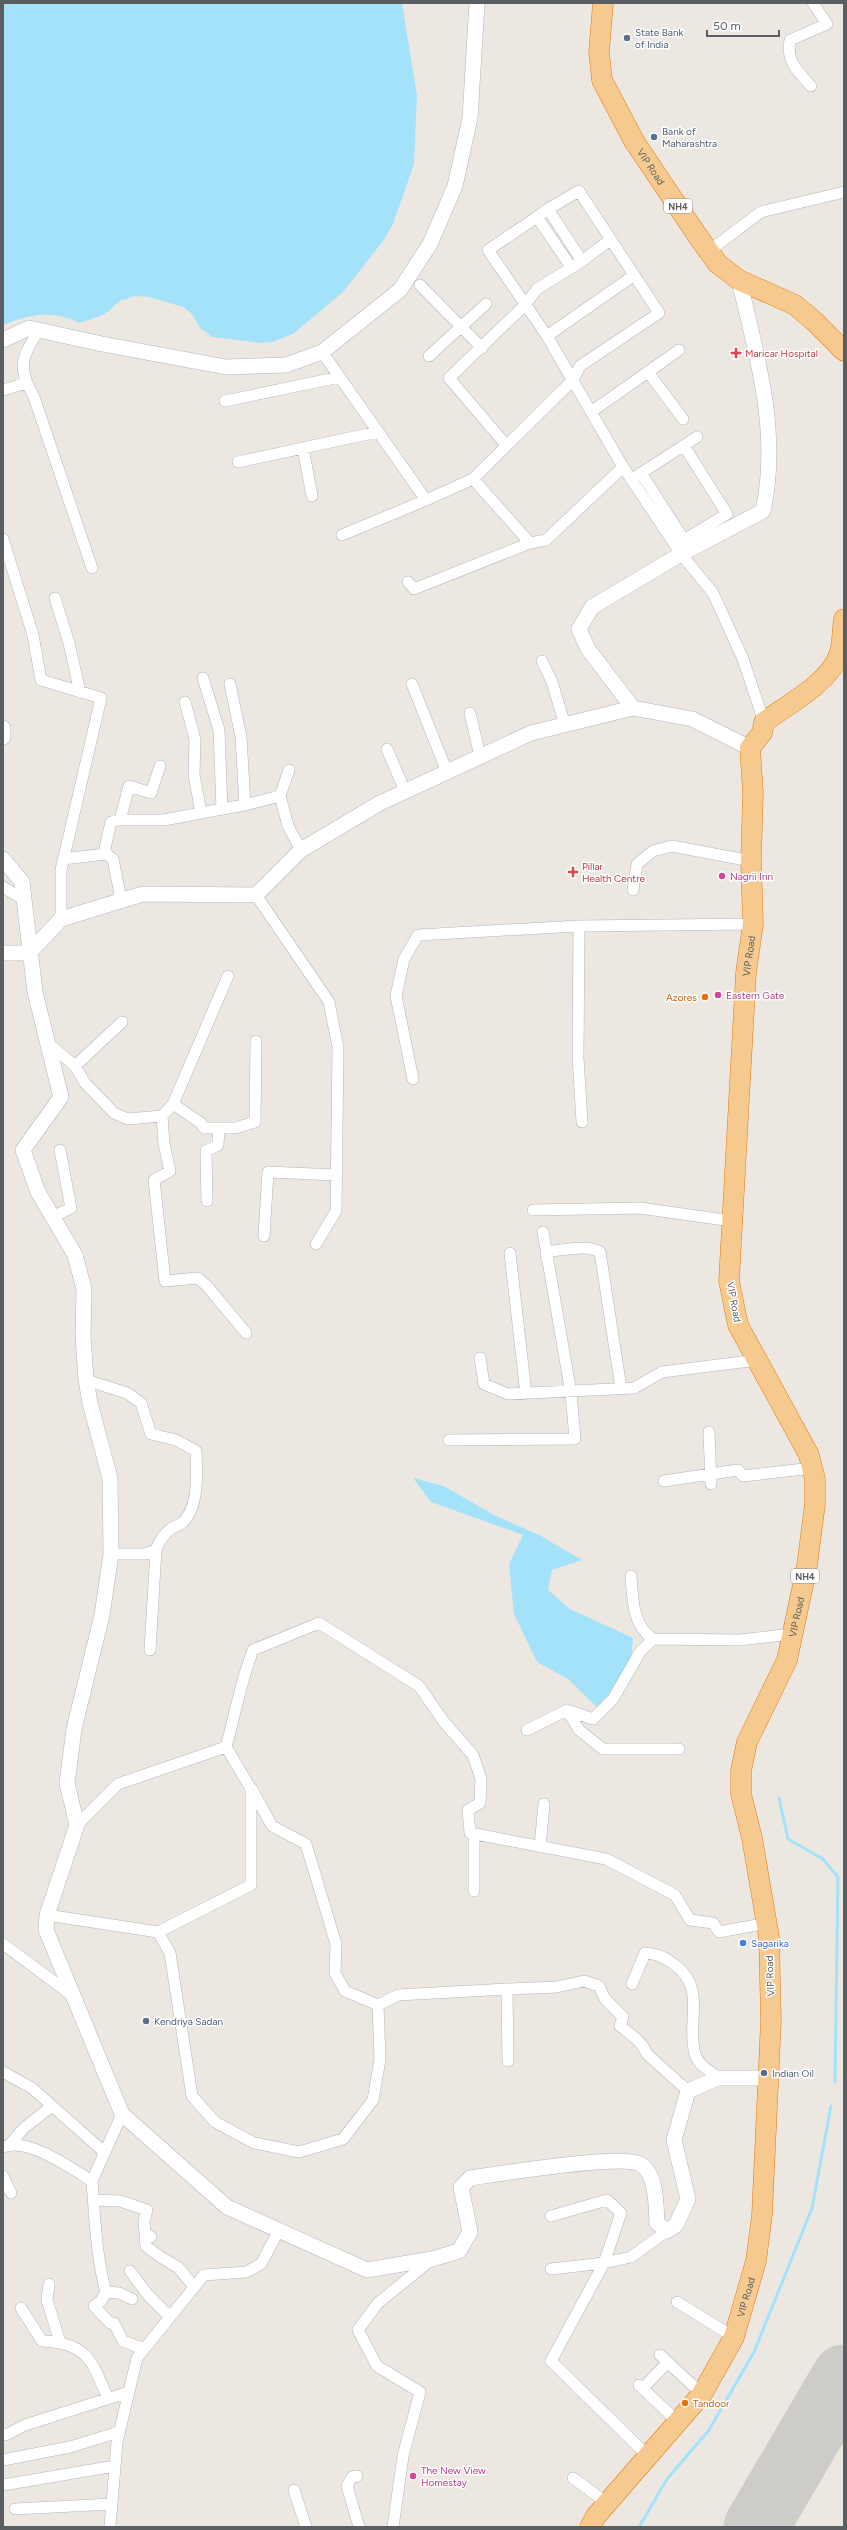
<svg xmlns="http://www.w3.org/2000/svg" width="847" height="2530" viewBox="0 0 847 2530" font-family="Figtree,sans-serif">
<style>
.water{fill:#a4e2f9}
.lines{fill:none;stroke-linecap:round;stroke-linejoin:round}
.stream{stroke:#a4e2f9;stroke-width:3}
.runway{stroke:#ceccc9;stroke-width:65}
.street-casing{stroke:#b2b5b8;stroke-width:12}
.secondary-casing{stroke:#b1b5b8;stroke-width:16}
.highway-casing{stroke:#de7a0e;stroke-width:21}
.street{stroke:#fff;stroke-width:11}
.secondary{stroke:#fff;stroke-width:15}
.highway{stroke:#f6ca8e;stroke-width:20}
.service-dot{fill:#5c6f8a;stroke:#fff;stroke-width:1.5}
.health-dot{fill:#e0444e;stroke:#fff;stroke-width:1.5}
.hotel-dot{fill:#d1479c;stroke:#fff;stroke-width:1.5}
.food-dot{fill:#e8710a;stroke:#fff;stroke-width:1.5}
.shop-dot{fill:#3f7fe0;stroke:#fff;stroke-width:1.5}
.labels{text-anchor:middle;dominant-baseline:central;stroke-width:3;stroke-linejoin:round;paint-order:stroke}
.shield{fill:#fff;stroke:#8c8e90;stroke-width:1}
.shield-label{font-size:9px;font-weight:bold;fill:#5a5e61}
.service-label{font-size:10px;fill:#4e5e75;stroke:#fff;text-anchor:start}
.street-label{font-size:10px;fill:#5a5e61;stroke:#fff}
.health-label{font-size:10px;fill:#be3a42;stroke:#fff;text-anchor:start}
.hotel-label{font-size:10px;fill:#b23c85;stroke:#fff;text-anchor:start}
.food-label{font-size:10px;fill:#c56008;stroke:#fff;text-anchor:end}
.shop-label{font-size:10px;fill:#366cbe;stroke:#fff;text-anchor:start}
</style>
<rect width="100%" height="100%" fill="#ece8e1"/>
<!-- water -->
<path class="water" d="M3,3H402L417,96L414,164L393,224L383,241L343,292L293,334L272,342L262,343L212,337L200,328L192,314L183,307L149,297L134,296L120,301L105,314L80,323C51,310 32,314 3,325Z
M413,1478L444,1486L494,1515L539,1535L582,1560L552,1570L548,1590L570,1609L633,1638L630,1677L597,1707L568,1679L537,1662L514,1614L509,1564L523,1535L431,1502Z"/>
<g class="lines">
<!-- stream -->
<path class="stream" d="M779,1798L788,1839L823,1859L838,1877L835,2082
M639,2527L667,2479L709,2430L754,2352L812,2208L831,2106"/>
<!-- runway -->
<path class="runway" d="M756,2527L844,2377"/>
<!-- street casing -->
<g class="street-casing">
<path id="street" d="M811,86C797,71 786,61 790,40L827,24L813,3
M537,217L488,250L547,336L623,467L681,554L713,593L743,659L764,722
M709,251L761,212L844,192
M571,267L537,217L548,209L582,261
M420,285L482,348
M547,336L633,276
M322,352L426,500L473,479L573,380L580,366L659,313L579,191L548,209
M429,356L486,304
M648,372L683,419
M27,383C18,361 27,349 39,330
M3,390L27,383L34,397L92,568
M225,401L340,377
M591,412L679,350
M506,445L449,378L525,305L537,289L582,261L610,240
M303,448L312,496
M238,462L377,432
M641,473L684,540L727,514L684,446
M635,477L697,437
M473,479L530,543
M342,535L426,500
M3,539L33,635L41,680L101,698L61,870V919
M408,582L414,589L530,543L546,540L623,467
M55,598L69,643L80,692
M542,661L552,682L565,725
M203,678L219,730L222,809L245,805
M230,684L241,737L245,805L280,796
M412,684L447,772
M185,702L195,739L194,775L201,813L222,809
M470,713L480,756
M387,749L405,791
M289,770L280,796L288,826L301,850
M120,820L129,786L151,793L160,766
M63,859L106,854
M3,887L23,899
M633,890L637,864L653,851L672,846L751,861
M256,895L329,1002L338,1047L336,1211L316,1244
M121,900L113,859L106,854L105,848L111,822L120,820H164L201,813
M579,926L578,1057L582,1122
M48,1043L75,1066L85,1083L114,1113L128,1119L162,1116L173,1104L201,1123L204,1128H235L255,1122L256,1041
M75,1066L122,1022
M413,1079L396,996L404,959L418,935L579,926L753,924
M173,1104L228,976
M162,1116L164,1144L170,1171L154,1180L165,1281L198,1278L207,1286L246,1333
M207,1201L206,1151L218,1145L219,1128
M533,1210L640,1208L732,1221
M52,1217L71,1208L60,1150
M264,1236L268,1172L337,1175
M510,1253L526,1394
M546,1256L550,1251C566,1250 586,1244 600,1252L621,1388
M480,1358L484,1384L508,1394L634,1388L662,1372L758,1360
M86,1380L127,1393L141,1403L151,1434L176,1440L196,1451C197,1472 199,1507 183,1522C180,1525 176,1526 172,1528C164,1533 159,1542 156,1550L145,1554H111
M709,1432L711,1484
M449,1440L575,1439L571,1393L543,1232
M664,1481L738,1470L743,1476L813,1468
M631,1576C633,1599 632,1625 653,1639L740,1640L792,1634
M150,1650L156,1550
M567,1710L579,1730L603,1749H679
M527,1730L567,1710L593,1719L613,1699L640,1652L653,1639
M77,1825L118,1784L226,1747
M540,1847L544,1804
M474,1891V1834
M47,1915L158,1932L170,1953L192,2096L215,2122L254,2143L299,2152L343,2139L373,2100L380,2059L378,2005L345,1991L335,1973L336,1944L306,1844L272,1826L252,1789
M158,1932L251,1885V1789L226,1747C235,1714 241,1681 253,1650L319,1623L419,1686L444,1722L473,1755L481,1779L480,1803L468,1810L470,1833L606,1859L675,1895L690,1920L713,1923L719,1932L767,1923
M3,1944L73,1996
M632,1984L645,1953C658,1954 664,1957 675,1965C707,1988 686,2023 695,2054C699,2067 709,2069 718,2078
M507,1989L557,1987L584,1981L599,1986L605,1999L623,2017L620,2026C630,2034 642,2041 647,2054L688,2091
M378,2005L398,1995L507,1989L508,2061
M3,2072L32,2088L104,2152
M11,2143L24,2128L52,2106
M3,2147C28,2137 71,2168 92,2181L122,2114
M3,2176L11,2193
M92,2181C95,2218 96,2256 106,2292L101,2301L94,2306L110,2323H114L123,2341L144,2349
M94,2200L120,2201L147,2210L144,2221L145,2233L151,2237
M145,2233L146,2246L159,2256L179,2268L194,2287
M551,2269L604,2263L621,2213L607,2200L551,2216
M130,2271L148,2295L170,2317
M49,2284L47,2300L60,2342
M106,2292L119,2293L132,2299
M677,2302L734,2337
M21,2308L42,2341C88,2343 92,2361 108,2399
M660,2355L702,2394
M639,2385L678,2422
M643,2388L668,2362
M3,2434L6,2435L25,2425L129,2392
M648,2456L551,2361L604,2263L631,2257L667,2231
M3,2460L70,2447L119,2432
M357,2476L352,2477L347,2486L359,2527
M573,2478L607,2503
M3,2485L115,2466
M294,2490L306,2527
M15,2509L112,2504
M110,2527L117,2442L137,2358L204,2275L246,2272L261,2264L278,2232
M393,2527L403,2456L420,2392L377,2366L358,2330L378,2303L431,2260"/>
</g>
<!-- secondary casing -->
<g class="secondary-casing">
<path id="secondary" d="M3,340L29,328L102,344L226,367L286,365L322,352L400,290L430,244L455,186L470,118L477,3
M633,708L588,649L579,629L592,607L681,554L763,511C780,433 757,356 739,280
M3,728V737
M3,859L22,882L35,992L61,1097L23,1150L38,1192L75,1255L84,1289L83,1336L86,1380L90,1403L110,1478L111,1554L102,1615L74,1729L67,1783L77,1825L47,1915L46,1930L122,2114L227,2207L367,2270L432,2259L459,2251L470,2232L461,2187L470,2178C497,2174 621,2154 640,2164C657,2173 656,2206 657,2223L667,2231L676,2225L688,2199L674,2140L688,2091L718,2078H767
M3,953H29L61,919L143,894L256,895L301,850L380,803L531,733L633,708L692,719L750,748"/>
</g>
<!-- highway casing -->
<g class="highway-casing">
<g id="highway">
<path id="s1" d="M603,3L599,52L602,80L634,141L699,238L718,264L739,280L795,305L814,321L844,351"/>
<path id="s2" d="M590,2527L596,2516L702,2394L734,2337L756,2261L762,2215L771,2020L769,1937L752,1838L741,1794V1771L747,1742L787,1660L807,1566L815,1504V1479L809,1455L738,1325L729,1281L746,973L753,924L751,861L753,793L750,748L762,733L764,722C787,705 829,683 839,655C843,645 842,630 844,619"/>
</g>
</g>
<!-- street -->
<use href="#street" class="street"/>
<!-- secondary -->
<use href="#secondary" class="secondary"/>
<!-- highway -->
<use href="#highway" class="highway"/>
</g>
<!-- markers -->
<g class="service-dot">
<circle cx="627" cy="38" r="4"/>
<circle cx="654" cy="137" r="4"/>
<circle cx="146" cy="2021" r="4"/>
<circle cx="764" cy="2073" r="4"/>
</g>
<g class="health-dot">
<path d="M734 347h4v4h4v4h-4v4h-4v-4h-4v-4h4z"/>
<path d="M571 866h4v4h4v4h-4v4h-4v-4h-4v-4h4z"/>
</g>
<g class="hotel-dot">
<circle cx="722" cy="876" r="4"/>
<circle cx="718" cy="995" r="4"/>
<circle cx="413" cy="2476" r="4"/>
</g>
<g class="food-dot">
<circle cx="705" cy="997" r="4"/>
<circle cx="685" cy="2403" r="4"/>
</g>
<circle class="shop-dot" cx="743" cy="1943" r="4"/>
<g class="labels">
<!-- shield labels -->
<g class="shield">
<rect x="664" y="199" width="28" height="14" rx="3"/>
<rect x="791" y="1569" width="28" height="14" rx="3"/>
</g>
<g class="shield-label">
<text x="678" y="206">NH4</text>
<text x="805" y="1576">NH4</text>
</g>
<!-- service labels -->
<g class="service-label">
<text x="635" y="32">State Bank<tspan x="635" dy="12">of India</tspan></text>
<text x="662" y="131">Bank of<tspan x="662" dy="12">Maharashtra</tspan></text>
<text x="154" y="2021">Kendriya Sadan</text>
<text x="772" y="2073">Indian Oil</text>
</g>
<!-- street labels -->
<g class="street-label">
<text stroke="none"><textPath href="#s1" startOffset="177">VIP Road</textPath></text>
<text stroke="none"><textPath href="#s2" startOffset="1660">VIP Road</textPath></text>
<text transform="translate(734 1302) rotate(79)">VIP Road</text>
<text stroke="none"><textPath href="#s2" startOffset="977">VIP Road</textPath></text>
<text transform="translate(770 1976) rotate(-92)">VIP Road</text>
<text stroke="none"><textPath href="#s2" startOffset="281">VIP Road</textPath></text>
</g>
<!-- health labels -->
<g class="health-label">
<text x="745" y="353">Maricar Hospital</text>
<text x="582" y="866">Pillar<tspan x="582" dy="12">Health Centre</tspan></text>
</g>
<!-- hotel labels -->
<g class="hotel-label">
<text x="730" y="876">Nagrii Inn</text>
<text x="726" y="995">Eastern Gate</text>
<text x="421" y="2470">The New View<tspan x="421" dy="12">Homestay</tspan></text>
</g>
<!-- food labels -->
<g class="food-label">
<text x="697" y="997">Azores</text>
<text x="693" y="2403" text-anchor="start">Tandoor</text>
</g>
<!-- shop labels -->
<g class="shop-label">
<text x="751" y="1943">Sagarika</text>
</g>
</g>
<!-- border -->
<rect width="847" height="2530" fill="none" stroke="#5a5e61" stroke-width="8"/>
<!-- scale -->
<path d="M707 30v6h72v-6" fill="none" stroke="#5a5e61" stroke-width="2"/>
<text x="713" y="30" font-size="12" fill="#5a5e61" stroke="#ffffff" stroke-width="3" paint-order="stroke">50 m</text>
</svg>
